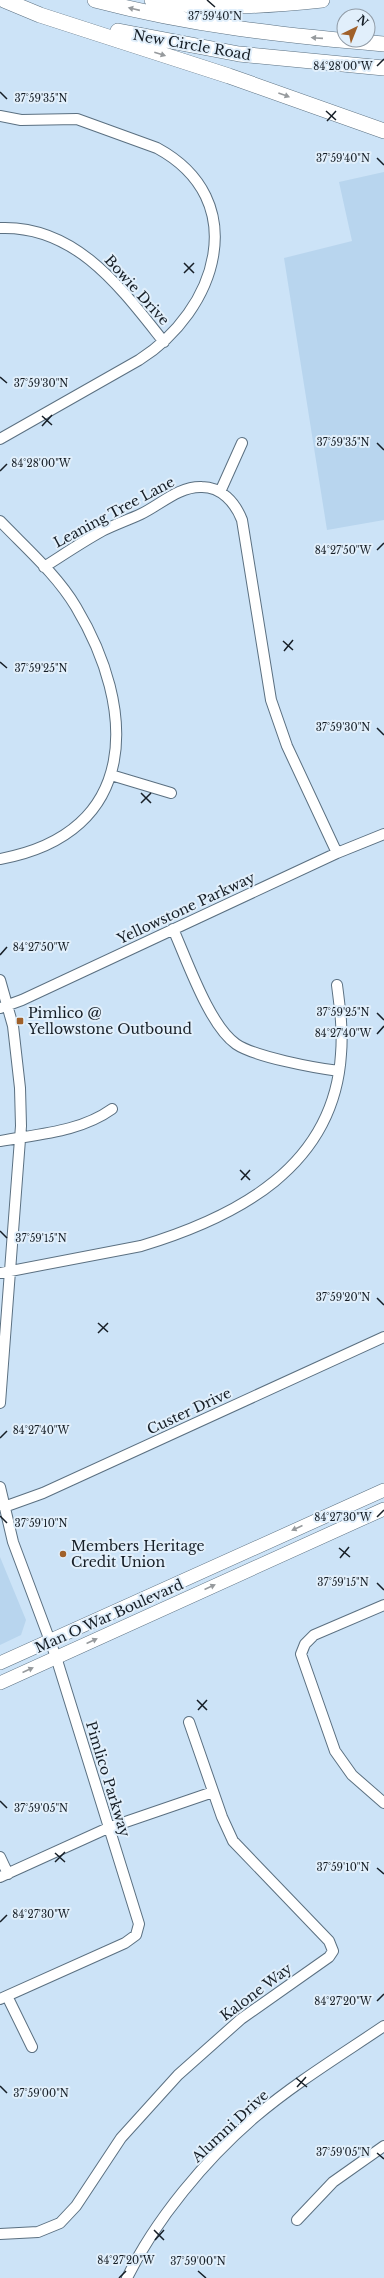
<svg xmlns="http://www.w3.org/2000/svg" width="384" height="2278" viewBox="0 0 384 2278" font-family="'Libre Baskerville',serif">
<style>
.built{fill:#b8d5ee}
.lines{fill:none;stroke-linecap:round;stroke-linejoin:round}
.minor-casing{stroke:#5b7081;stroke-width:12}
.major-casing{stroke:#5b7081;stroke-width:14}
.highway-casing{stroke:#5b7081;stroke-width:16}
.minor{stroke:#fff;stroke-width:10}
.major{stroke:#fff;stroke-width:13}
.highway{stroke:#fff;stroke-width:15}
.oneway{fill:#969a9d}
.ticks{fill:none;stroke:#161e26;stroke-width:1.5}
.poi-dot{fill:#a06029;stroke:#e1effb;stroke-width:1.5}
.labels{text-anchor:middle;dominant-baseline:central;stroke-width:4;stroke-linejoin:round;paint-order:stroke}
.street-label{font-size:14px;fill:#161e26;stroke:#e1effb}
.poi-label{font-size:14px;fill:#161e26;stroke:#e1effb;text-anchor:start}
.ticks-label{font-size:10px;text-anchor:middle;fill:#161e26;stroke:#e1effb;stroke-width:4;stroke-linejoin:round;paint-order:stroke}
</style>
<rect width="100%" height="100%" fill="#cce3f7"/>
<!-- built -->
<path class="built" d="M384,172V520L327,530L284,258L352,241L339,182Z
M0,1557L26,1620L21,1635L0,1645Z"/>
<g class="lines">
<!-- minor casing -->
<g class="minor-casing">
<path id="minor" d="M0,116L21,120L77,119L157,148C253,200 217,311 139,360L0,439
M0,228C76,225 121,288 164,342
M220,492L242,443
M0,521C26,548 57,575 76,607C137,709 141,833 0,859
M44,567C63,555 82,542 102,531C114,525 128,520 141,514C160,505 179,486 202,487C221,487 235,502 242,520L271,700L287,746L337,853
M111,775L171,793
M173,929C187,960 209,1025 236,1044C255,1057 315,1068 339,1071
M0,980L13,1026L20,1088L21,1126L0,1403
M0,1008L22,1000L337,853L384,834
M0,1141C38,1134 80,1132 112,1109
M0,1273L141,1246C237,1217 334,1167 341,1054C343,1031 340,1008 337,985
M0,1487L13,1542L56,1657L139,1924L136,1935L125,1943L0,1999
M4,1507L43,1493L384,1337
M384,1605L314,1635L305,1644L301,1654L335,1751L352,1775L384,1803
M0,1857L8,1874
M0,1877L108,1828L213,1792
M7,1996L32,2047
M297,2220L333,2182L384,2146
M0,2234L38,2232L60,2223L76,2206L121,2138L178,2075L241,2019L329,1957L333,1951L329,1941L233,1841L222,1817L189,1722
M127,2278C155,2220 206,2159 255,2117C295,2083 341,2055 384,2026"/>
</g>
<!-- major casing -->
<g class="major-casing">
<path id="major" d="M0,1663L384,1490
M0,1683L384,1509"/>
</g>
<!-- highway casing -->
<g class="highway-casing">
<path id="highway" d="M4,0L40,15L229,76L384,131
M95,0C190,25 286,36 384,44
M152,0C211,10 263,6 322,0
M118,31L239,54L384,68"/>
</g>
<!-- minor -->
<use href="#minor" class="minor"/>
<!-- major -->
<use href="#major" class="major"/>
<!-- highway -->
<use href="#highway" class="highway"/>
</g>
<!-- one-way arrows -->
<defs><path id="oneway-solid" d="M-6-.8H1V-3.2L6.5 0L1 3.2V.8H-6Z"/></defs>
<g class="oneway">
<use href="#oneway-solid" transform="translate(134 9) rotate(-167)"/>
<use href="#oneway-solid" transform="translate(317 38) rotate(-176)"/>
<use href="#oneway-solid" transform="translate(160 54) rotate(18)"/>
<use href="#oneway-solid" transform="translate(284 95) rotate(20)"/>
<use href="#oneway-solid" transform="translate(297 1528) rotate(156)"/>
<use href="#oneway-solid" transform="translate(210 1587) rotate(-24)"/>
<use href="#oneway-solid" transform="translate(92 1641) rotate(-25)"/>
<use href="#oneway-solid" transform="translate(28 1670) rotate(-24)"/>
</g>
<!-- ticks -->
<path class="ticks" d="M207,0L215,7M377,66L384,59M0,92L7,99M326,111L336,120M327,121L336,111M377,158L384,165M184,263L194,273M184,273L194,263M0,377L7,383M42,416L52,425M42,426L52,415M377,443L384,450M0,471L7,464M377,550L384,543M283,641L293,650M284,651L293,640M0,662L7,668M377,728L384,735M141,793L151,803M141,803L151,793M0,955L7,947M377,1013L384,1020M377,1034L384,1026M240,1170L250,1180M241,1180L250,1170M0,1231L7,1238M377,1298L384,1305M98,1323L108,1332M98,1333L108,1323M0,1438L7,1431M0,1516L7,1523M377,1517L384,1510M339,1548L350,1557M340,1558L349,1547M377,1583L384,1590M197,1700L207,1710M198,1710L207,1700M0,1801L7,1808M55,1853L65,1862M55,1862L65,1852M377,1868L384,1874M0,1922L7,1915M377,2001L384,1994M296,2078L307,2087M0,2086L7,2093M297,2087L306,2077M377,2153L384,2159M154,2230L164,2240M155,2240L164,2230M198,2271L206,2278M119,2278L126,2271"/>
<!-- markers -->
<g class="poi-dot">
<rect x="16" y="1017" width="8" height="8" rx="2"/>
<circle cx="63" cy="1554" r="4"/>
</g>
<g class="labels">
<!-- street labels -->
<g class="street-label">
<text transform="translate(192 45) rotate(10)">New Circle Road</text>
<text transform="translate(137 290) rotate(48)">Bowie Drive</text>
<text transform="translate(114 512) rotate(-28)">Leaning Tree Lane</text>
<text transform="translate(186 908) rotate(-25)">Yellowstone Parkway</text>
<text transform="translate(189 1411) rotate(-25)">Custer Drive</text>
<text transform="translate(109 1616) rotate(-24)">Man O War Boulevard</text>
<text transform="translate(108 1779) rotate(73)">Pimlico Parkway</text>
<text transform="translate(256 1992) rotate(-37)">Kalone Way</text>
<text transform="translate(230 2126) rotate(-43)">Alumni Drive</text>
</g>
<!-- poi labels -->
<g class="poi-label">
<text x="28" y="1013">Pimlico @<tspan x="28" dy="16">Yellowstone Outbound</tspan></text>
<text x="71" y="1546">Members Heritage<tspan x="71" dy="16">Credit Union</tspan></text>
</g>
</g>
<g class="ticks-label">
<text x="215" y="20">37°59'40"N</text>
<text x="343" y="70">84°28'00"W</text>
<text x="41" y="102">37°59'35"N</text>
<text x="343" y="162">37°59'40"N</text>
<text x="41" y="387">37°59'30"N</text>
<text x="343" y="446">37°59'35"N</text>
<text x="41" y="467">84°28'00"W</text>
<text x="343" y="554">84°27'50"W</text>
<text x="41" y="672">37°59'25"N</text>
<text x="343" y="731">37°59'30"N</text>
<text x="41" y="951">84°27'50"W</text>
<text x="343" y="1016">37°59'25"N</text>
<text x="343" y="1037">84°27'40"W</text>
<text x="41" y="1242">37°59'15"N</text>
<text x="343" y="1301">37°59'20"N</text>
<text x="41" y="1434">84°27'40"W</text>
<text x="343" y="1521">84°27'30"W</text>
<text x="41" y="1527">37°59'10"N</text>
<text x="343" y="1586">37°59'15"N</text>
<text x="41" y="1812">37°59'05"N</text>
<text x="343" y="1871">37°59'10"N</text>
<text x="41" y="1918">84°27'30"W</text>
<text x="343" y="2005">84°27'20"W</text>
<text x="41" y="2097">37°59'00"N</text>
<text x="343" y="2156">37°59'05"N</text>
<text x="126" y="2264">84°27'20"W</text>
<text x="198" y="2265">37°59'00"N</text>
</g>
<!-- north arrow -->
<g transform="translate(356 28) rotate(43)"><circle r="19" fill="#e1effb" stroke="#909ba6"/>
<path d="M0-3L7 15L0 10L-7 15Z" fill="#a06029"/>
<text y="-6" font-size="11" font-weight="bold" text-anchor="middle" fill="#161e26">N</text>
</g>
</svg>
